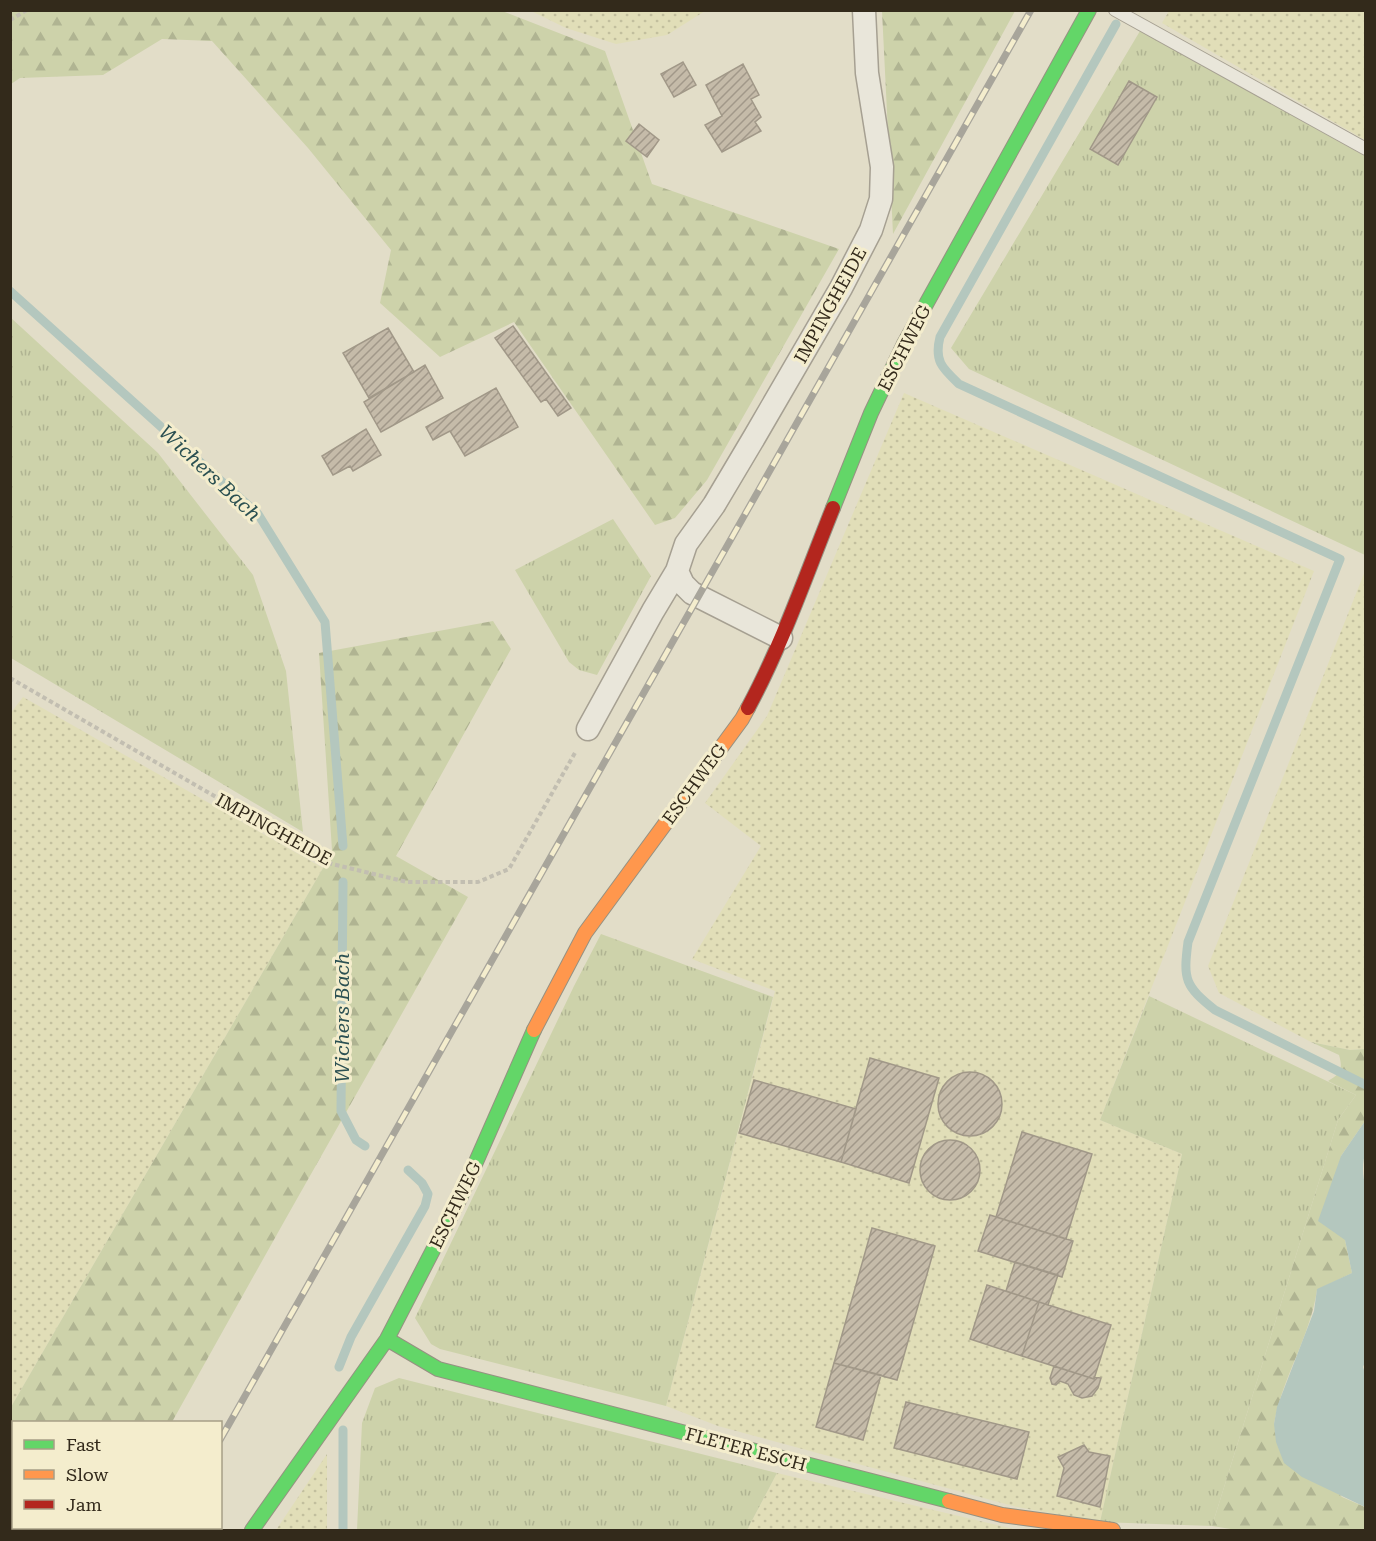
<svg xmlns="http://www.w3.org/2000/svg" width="1376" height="1541" viewBox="0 0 1376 1541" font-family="'Roboto Serif',serif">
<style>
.farmland{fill:url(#farmland-dots)}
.grass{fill:url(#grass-tufts)}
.forest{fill:url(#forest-firs)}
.water{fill:#b4c7be}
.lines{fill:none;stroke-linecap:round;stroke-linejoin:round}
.stream{stroke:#b4c7be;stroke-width:9}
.building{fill:url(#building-hatch);stroke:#a19888;stroke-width:1.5}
.lane-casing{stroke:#a6a092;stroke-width:14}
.street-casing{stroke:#a6a092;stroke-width:25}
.fast-casing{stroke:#969182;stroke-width:16}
.slow-casing{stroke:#969182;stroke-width:16}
.jam-casing{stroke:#969182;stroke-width:16}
.path{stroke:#c2beb1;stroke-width:4;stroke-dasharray:4.5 3;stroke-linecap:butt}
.lane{stroke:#e9e6da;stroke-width:12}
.street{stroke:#e9e6da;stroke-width:22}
.fast{stroke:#63d668;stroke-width:14}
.slow{stroke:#ff974d;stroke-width:14}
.jam{stroke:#b3261e;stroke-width:14}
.rail-casing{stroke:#a8a59b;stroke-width:7}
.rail{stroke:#f4edcd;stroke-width:4.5;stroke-dasharray:14;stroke-linecap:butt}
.labels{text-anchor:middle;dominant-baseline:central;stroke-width:6;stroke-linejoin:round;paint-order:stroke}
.street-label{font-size:18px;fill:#332a1b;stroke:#f4edcd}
.water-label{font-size:20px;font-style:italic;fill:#2b5052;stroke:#f4edcd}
</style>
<defs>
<pattern id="farmland-dots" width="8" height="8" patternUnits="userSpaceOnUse" patternTransform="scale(1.5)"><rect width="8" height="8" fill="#e1deb8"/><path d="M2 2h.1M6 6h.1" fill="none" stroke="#c2bf9e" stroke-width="1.8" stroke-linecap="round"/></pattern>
<pattern id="grass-tufts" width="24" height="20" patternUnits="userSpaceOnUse" patternTransform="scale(1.5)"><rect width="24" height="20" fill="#cdd2aa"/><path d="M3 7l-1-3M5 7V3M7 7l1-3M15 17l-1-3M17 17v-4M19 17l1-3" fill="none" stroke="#b0b492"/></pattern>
<pattern id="forest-firs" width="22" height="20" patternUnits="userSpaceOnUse" patternTransform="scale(1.5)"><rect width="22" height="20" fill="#cdd2aa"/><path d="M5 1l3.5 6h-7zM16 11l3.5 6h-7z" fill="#b0b492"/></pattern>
<pattern id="building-hatch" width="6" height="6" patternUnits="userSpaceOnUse" patternTransform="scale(1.5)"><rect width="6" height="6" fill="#c5bba9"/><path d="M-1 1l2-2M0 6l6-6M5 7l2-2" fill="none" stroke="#a19889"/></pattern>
</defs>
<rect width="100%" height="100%" fill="#e2ddc8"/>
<!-- farmland -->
<path class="farmland" d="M531,11H705L667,35L616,44L566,28Z
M1169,11H1365V140L1162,23Z
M904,393L1314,571L1100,1120L1182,1154L1100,1522L1017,1507L718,1426L666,1406L775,991L692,959L761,846L705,803L767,716Z
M1365,571V1049L1350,1050L1311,1042L1219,993L1208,966Z
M23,697L323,868L11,1407L10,714Z
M327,1454V1530H276Z
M777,1473L1018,1530H747Z"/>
<!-- grass -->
<path class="grass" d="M1140,31L1365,156V555L969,369L951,348Z
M10,317L158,453L253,575L286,671L303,832L11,658Z
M613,519L651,576L597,675L579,670L569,662L515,570Z
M601,934L773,997L666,1406L440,1349L431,1344L415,1318L574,986Z
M1149,996L1356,1095L1338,1120L1212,1526L1100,1522L1182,1154L1100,1120Z
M399,1378L777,1473L747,1530H357L362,1423L375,1388Z"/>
<!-- forest -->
<path class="forest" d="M10,11H502L605,51L652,184L839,249L707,480L675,518L655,525L514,322L440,357L380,303L391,250L308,148L212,41L162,39L103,75L20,78L11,84Z
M882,11H1015L893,234Z
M493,621L511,649L396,856L468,897L285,1220L172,1422H14V1528H113L111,1530H11V1407L323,868L332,850L319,653Z
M1311,1042L1350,1050L1365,1049V1121L1341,1156L1345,1240L1352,1273L1317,1290C1310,1337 1282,1378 1274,1424L1342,1497L1365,1507V1530H1237L1212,1526L1338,1120L1356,1095L1328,1081C1341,1074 1343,1069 1339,1055Z"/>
<!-- water -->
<path class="water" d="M1365,1121C1366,1130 1368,1142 1366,1150C1362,1163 1362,1175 1366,1188V1360L1363,1367L1366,1376L1365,1507L1302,1477L1284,1463L1276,1442L1274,1424L1277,1407L1314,1311L1317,1289L1352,1273L1345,1240L1318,1221L1341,1156Z"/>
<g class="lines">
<!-- stream -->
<path class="stream" d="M1116,24L940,337C934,361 942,368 959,384L1340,559L1188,942C1183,980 1185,986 1215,1010L1366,1085
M10,291L258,514L325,622L343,846
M343,882L341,1111L356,1140L365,1146
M339,1367L351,1337L425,1206L428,1194L422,1183L408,1170
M343,1530V1430"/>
</g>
<!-- building -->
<path class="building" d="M683,62L696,85L674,97L661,74Z
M743,64L759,95L751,99L761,117L755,122L761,131L722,152L705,125L722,116L706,85Z
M1129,81L1157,97L1118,165L1090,149Z
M639,124L659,140L647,157L626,141Z
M513,326L571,408L558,416L546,399L541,402L495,338Z
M388,328L414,372L369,398L343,353Z
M425,365L443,398L381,432L364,402Z
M496,388L518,427L465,456L450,431L433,440L426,427Z
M366,429L381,455L353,471L350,466L333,475L322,456Z
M870,1058L939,1078L909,1183L841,1162Z
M938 1104a32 32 0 1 1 64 0a32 32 0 1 1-64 0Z
M754,1080L856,1109L841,1162L739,1133Z
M1022,1132L1092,1154L1066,1239L996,1217Z
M920 1170a30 30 0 1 1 60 0a30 30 0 1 1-60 0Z
M990,1215L1073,1241L1062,1277L978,1251Z
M872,1228L935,1246L897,1380L834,1363Z
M1015,1262L1058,1275L1048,1305L1006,1291Z
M987,1285L1039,1302L1022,1356L970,1339Z
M1039,1302L1111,1325L1094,1379L1022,1356Z
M834,1363L881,1375L863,1440L816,1427Z
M1054,1366L1094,1379V1377L1101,1378L1098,1388L1092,1396L1082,1398L1074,1395L1068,1384L1060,1381L1056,1385L1052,1384L1050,1378Z
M906,1402L1029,1432L1017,1479L894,1448Z
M1084,1445L1089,1452L1110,1456L1100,1507L1057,1496L1064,1468L1058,1457Z"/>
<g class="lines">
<!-- lane casing -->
<g class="lane-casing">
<path id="lane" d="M1115,10L1366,149"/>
</g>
<!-- street casing -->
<g class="street-casing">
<path id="street" d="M677,571L683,584L692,593L781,638
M588,729L653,611L677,571L686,544L714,505L755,436L841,288L871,230L881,199L882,167L867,73L864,10"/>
</g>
<!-- fast casing -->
<g class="fast-casing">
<path id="fast" d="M833,508L871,413L904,344L1089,10
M387,1339L438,1369L949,1501
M252,1530L387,1339L461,1196L534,1030"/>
</g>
<!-- slow casing -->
<g class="slow-casing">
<path id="slow" d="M534,1030L585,933L742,719L748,708
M949,1501L1002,1515L1113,1530"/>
</g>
<!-- jam casing -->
<g class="jam-casing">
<path id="jam" d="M748,708C782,645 806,575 833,508"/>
</g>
<!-- path -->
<path class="path" d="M10,20L27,10
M10,678L332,864L407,882H478L509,869L576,751"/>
<!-- lane -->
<use href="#lane" class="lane"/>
<!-- street -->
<use href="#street" class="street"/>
<!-- fast -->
<use href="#fast" class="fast"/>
<!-- slow -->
<use href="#slow" class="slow"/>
<!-- jam -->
<use href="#jam" class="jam"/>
<!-- rail casing -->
<g class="rail-casing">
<path id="rail" d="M220,1440L1031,10
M169,1530L171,1528"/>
</g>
<!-- rail -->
<use href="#rail" class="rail"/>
</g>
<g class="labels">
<!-- street labels -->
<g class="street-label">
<text transform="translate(830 305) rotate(-61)">IMPINGHEIDE</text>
<text transform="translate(904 348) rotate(-63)">ESCHWEG</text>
<text transform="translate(694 784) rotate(-54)">ESCHWEG</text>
<text transform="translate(274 829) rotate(29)">IMPINGHEIDE</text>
<text transform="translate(455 1205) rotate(-64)">ESCHWEG</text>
<text transform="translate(746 1449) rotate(15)">FLETER ESCH</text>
</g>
<!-- water labels -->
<g class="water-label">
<text transform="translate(210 473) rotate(43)">Wichers Bach</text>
<text transform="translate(342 1018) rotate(-90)">Wichers Bach</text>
</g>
</g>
<!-- border -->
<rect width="1376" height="1541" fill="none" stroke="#332a1b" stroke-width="24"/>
<!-- legend -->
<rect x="12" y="1421" width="210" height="108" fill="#f4edcd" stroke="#a79f86" stroke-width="1.5"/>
<rect x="24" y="1440" width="30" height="9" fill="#63d668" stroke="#a79f86" stroke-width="1.5"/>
<text x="66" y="1451" font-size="18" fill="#332a1b">Fast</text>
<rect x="24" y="1470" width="30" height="9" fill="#ff974d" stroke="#a79f86" stroke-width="1.5"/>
<text x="66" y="1481" font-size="18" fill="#332a1b">Slow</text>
<rect x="24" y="1500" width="30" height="9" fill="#b3261e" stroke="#a79f86" stroke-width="1.5"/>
<text x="66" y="1511" font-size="18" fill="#332a1b">Jam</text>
</svg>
